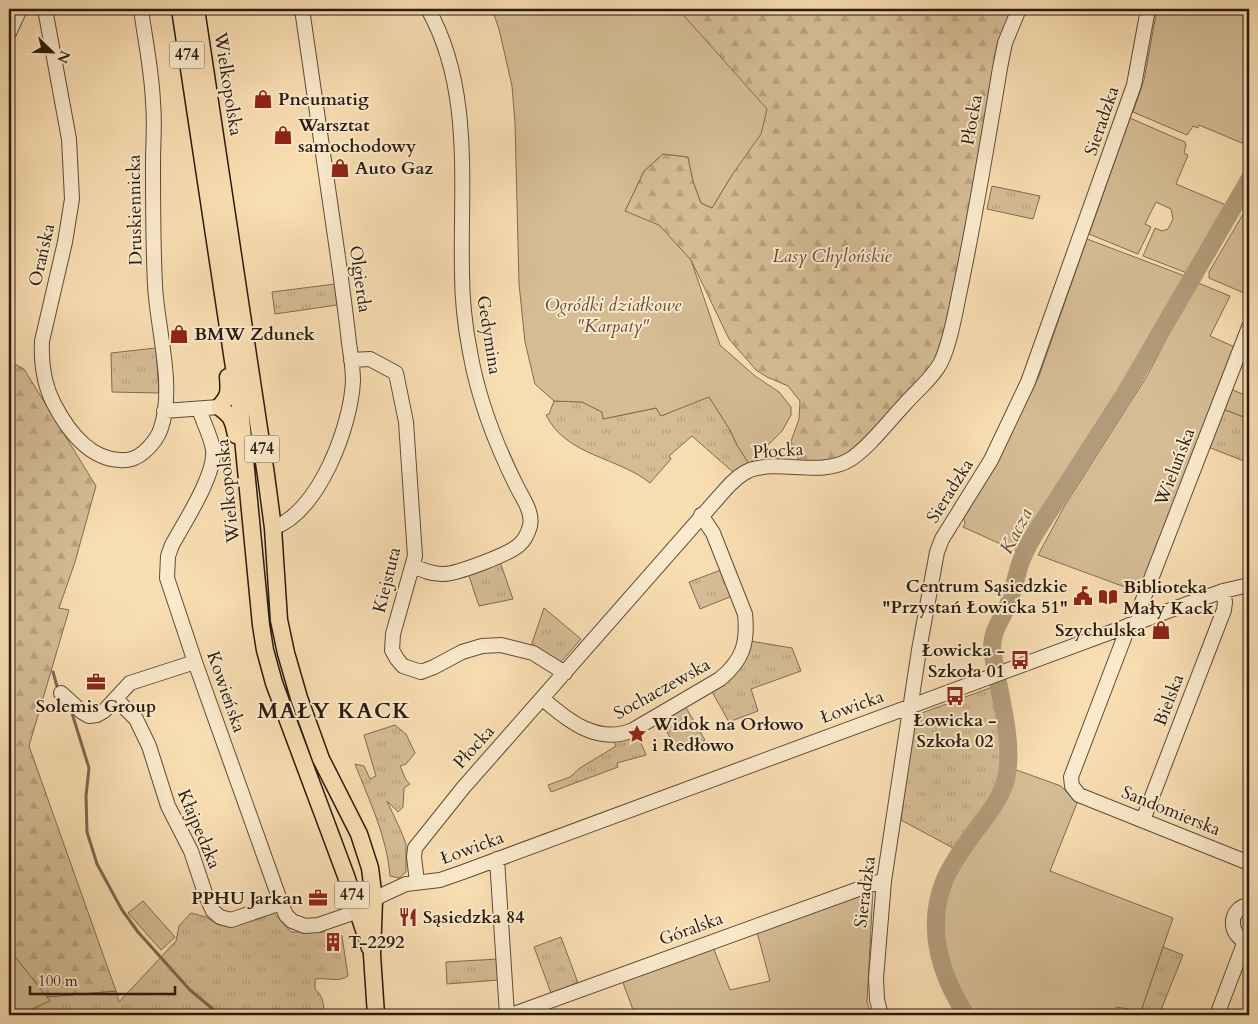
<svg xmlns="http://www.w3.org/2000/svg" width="1258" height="1024" viewBox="0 0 1258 1024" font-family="Cardo,serif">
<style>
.grass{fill:url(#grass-tufts);stroke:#806c52}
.forest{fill:url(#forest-firs);stroke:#806c52}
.garden{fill:#d5bc95;stroke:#806c52}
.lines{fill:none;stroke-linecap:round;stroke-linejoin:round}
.stream{stroke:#7c684f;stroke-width:3}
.river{stroke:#b29b7a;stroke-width:18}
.minor-casing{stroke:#5e4c37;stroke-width:16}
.major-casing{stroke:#2a1b0e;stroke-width:19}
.minor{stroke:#fae9cc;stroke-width:14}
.major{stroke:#f8ddb1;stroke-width:16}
.labels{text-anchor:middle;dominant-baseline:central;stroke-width:4;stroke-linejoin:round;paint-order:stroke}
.shield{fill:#fae9cc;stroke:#685947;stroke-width:1}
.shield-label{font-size:16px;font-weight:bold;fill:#2a1b0e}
.street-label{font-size:18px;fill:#2a1b0e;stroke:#fae9cc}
.poi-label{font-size:18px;font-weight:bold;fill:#2a1b0e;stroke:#fae9cc;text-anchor:start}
.park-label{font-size:18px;font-style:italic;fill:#5d4b36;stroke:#fae9cc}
.water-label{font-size:19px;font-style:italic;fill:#604e39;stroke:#fae9cc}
.district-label{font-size:22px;font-weight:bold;letter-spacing:1px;fill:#2a1b0e;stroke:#fae9cc}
</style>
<defs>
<pattern id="grass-tufts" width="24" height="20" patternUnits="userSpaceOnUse" patternTransform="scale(1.25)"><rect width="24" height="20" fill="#d5bc95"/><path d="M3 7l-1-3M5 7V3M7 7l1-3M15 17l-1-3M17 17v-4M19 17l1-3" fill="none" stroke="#b7a17f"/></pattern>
<pattern id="forest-firs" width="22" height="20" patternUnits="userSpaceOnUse" patternTransform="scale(1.25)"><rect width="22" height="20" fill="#d5bc95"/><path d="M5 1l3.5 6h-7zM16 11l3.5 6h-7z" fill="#b7a17f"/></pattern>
</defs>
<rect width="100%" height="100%" fill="#f8ddb1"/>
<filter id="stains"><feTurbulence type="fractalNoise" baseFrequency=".004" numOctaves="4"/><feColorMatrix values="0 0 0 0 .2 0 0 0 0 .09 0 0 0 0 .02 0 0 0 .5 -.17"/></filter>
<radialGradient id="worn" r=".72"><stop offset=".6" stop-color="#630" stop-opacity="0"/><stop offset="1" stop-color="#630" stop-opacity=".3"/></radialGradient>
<!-- grass -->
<path class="grass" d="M992,186L1040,196L1033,219L987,209Z
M335,284L337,305L275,314L272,292Z
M156,348L159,393L112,392L111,353Z
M709,396L730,430L737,445L749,464L734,473L692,436L669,456L671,459L650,483C618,457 566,456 546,415L549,414L554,401L582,402L602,412L603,419L656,408L661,416Z
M1223,409L1249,419V463L1208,447Z
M500,562L513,599L479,606L468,573Z
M721,570L732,596L700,609L689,582Z
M544,608L581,639L560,663L531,646Z
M750,641L792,648L801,671L751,689L758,711L729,722L711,690C733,676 745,669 750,641Z
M1006,682C1010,717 1020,757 1004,791C1001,799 995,806 991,814C959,868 925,906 952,971C958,986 963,1002 973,1015H960L935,967L930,949L934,894L953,848L901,820L914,722L919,714Z
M685,706L705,740L677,750L661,721Z
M395,725L406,734L415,753L406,764L400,766L406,780L410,784L404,788L403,807L398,812L387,801L401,831L406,844V872L399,878L390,876C387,837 369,800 355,764L364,766L370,779L376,776L364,735Z
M638,736L646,755L617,763L618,767L551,792L548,785L570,777L580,768L616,746L613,740Z
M273,912L291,932H333L342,936L348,976C338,983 327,977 315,979V989C323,996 324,1004 324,1014L18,1015L49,1001L46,997L116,991L119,1002L176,941L179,926L191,913L206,917L217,924L226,926Z
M561,937L578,983L551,993L534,947Z
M1163,947L1183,955L1159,1015H1153L1141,1011Z
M498,959L499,980L447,984L446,962Z"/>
<!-- forest -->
<path class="forest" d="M678,9H1014L939,360L857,449L839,460L801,464L790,444L799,419L800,401L788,386L767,377L756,370L729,339L691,260L677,247L625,211L644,171L663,154L688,157L693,181L701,203L712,208L732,175Z
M9,361L24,369L96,486L75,562L59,608L69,610L29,746L116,991L46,997L9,949Z"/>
<!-- garden -->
<path class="garden" d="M492,9H678L767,109L761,134L732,175L712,208L701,203L693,181L688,157L663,154L644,171L625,211L659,225L691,260L720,345L755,376L779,392L791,407V415L782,431L749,464L737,445L730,430L709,397L661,416L656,408L603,419L602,412L582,402L554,401L535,384L525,342L519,284L515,123L512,86L499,29Z
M1157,9H1249V146L1199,125L1198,128L1193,126L1187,135L1133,112L1144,80Z
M1130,118L1185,142L1186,145L1184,153L1188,155L1176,184L1226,205L1198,258H1196L1187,273L1143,256L1155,228L1162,231L1168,229L1173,219L1171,209L1156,202L1145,224L1151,227L1138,254L1089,234Z
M1249,204V295L1209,278V272Z
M1087,239L1185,276L1174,294L1177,300L1171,309L1166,313L1160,327L1137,368L1016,551L963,527L965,524L964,518L997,462L1039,376Z
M1196,282L1230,296L1210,336L1237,348L1141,593L1038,555L1065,505L1147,376Z
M1231,389L1249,397V419L1223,409Z
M1011,768L1061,786L1077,803L1050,871L1173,918L1141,1011L1116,1007L1115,1015H973L966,1006L945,955L941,928L944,901L957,868L1005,791Z
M873,890L867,1002L871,1015H635L622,980L713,947L730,990L770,981L757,932Z
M143,901L175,937L161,950L128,913Z
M9,949L50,1001L18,1015L9,1014Z"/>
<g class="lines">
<!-- stream -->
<path class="stream" d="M53,672L58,690
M71,710L89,768L86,796L87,832L97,864L122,910L138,932L190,990L220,1015"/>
<!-- river -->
<path class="river" d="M966,1015C940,974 925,927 945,879C952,863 963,848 973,834C985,818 1001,799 1006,779C1015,742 997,687 992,648C992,631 1001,620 1008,605C1013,591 1016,577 1020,564C1024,552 1030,542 1036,532L1123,397L1249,180"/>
<!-- minor casing -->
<g class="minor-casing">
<path id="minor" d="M45,9L69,139L72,199L65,242L42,341C41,362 44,385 54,404C67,429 89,459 120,460C129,461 137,458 144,452C152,445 158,438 161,428C175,386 157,328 155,285C153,244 153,204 153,163C153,143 155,123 153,103C152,71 145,40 141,9
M9,33L20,9
M351,360L370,359L396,373L406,422L415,556L393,634L392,650L397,659L403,666L421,672L434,667L462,652L482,646L501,645L533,653L565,673
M199,409C203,422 211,436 213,450C216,474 184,523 172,545L168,556L167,578L195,662L281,903L286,915L292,921L305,926L318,925L353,913L380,896L406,884L440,880L463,872L1187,604L1223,591L1249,585
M164,411L219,407
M273,528C319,512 351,426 353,381C353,369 351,356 349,343C346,314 342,286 338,257C326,174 314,91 302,9
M413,566C422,570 431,574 442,574C455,575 509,554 519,545C525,540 528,533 530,526C533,512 523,499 517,487C496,445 478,398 470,352C465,326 462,299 462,273C460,185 473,89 428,9
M1139,622V610L1249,327
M1129,625L1071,777L1072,786L1079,795L1249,863
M61,693L82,712L89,716L97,715L104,711L130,683L195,662
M116,699L136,719L149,746L168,806L191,851L206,896L213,911L220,917L231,920L281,903
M543,699C568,721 598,745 633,730L720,679C743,660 748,643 745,614L713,533L701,515
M1143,820L1224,610L1225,602L1223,591
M497,859L507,1015
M417,882L414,857L415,848L463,788L724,491C731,483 740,474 750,470C783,459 820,478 851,459C870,446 888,422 904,405C916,391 933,378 941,362C951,341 956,308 961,285C976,213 988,140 1000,68L1005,43L1019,9
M1249,905C1227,908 1228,938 1249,942
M511,1015L878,882L884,881
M881,1015L877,1000L876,978L884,881L919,650L937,552L942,539L991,460L1028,382L1134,85L1148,9
M1217,1015L1245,941"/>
</g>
<!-- major casing -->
<g class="major-casing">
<path id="major" d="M180,9L240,407L261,625L265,650L274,683L346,876L370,948
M196,9L266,475L273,528L279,620L286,653L299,698L321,759L359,834L370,868L374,900L372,955L376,1015
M228,377C229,391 230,396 219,407C232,416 233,420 236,435"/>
</g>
<!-- minor -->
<use href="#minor" class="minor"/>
<!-- major -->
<use href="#major" class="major"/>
</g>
<!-- icons -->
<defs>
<g id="shop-bare" transform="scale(1.5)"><path d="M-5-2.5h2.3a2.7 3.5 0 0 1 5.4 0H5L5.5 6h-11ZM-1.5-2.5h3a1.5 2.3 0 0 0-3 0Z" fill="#8f2418" stroke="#fae9cc" stroke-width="2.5" paint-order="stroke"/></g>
<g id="civic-bare" transform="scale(1.5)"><path d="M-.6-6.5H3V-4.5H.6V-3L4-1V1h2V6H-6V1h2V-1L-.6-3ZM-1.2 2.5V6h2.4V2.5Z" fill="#8f2418" stroke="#fae9cc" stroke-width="2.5" paint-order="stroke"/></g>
<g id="library-bare" transform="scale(1.5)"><path d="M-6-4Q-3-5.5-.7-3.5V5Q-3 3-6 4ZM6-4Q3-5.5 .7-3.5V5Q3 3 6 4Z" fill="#8f2418" stroke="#fae9cc" stroke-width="2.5" paint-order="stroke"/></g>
<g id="bus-bare" transform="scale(1.5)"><path d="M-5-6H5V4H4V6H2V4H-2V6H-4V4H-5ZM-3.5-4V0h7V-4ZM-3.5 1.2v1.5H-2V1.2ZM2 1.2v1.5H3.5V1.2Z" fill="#8f2418" stroke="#fae9cc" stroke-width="2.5" paint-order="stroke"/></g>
<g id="office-bare" transform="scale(1.5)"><path d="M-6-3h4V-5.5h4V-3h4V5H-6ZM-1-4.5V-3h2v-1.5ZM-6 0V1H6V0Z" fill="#8f2418" stroke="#fae9cc" stroke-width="2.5" paint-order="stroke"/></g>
<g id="sight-bare" transform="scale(1.5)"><path d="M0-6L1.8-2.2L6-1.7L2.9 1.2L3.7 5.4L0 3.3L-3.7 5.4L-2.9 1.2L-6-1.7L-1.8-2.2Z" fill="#8f2418" stroke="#fae9cc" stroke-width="2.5" paint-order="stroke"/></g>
<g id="restaurant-bare" transform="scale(1.5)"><path d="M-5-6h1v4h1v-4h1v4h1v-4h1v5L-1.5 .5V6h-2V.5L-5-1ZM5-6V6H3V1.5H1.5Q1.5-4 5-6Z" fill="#8f2418" stroke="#fae9cc" stroke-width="2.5" paint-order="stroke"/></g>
<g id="building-bare" transform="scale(1.5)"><path d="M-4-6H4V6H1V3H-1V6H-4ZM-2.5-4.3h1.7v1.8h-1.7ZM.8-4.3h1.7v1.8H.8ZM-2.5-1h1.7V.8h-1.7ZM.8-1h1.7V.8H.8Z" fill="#8f2418" stroke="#fae9cc" stroke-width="2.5" paint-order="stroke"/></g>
</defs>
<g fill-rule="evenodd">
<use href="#shop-bare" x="263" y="99"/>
<use href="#shop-bare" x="283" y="135"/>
<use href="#shop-bare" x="340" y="168"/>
<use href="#shop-bare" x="179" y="334"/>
<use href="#civic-bare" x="1083" y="596"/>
<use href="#library-bare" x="1108" y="597"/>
<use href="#shop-bare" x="1161" y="630"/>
<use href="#bus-bare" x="1020" y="660"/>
<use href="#office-bare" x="96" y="682"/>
<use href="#bus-bare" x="955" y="696"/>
<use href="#sight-bare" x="637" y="734"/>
<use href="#office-bare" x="318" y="898"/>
<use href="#restaurant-bare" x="408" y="917"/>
<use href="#building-bare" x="333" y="942"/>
</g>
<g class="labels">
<!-- shield labels -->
<g class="shield">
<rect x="169.5" y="41.5" width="35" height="27" rx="4"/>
<rect x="244.5" y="435.5" width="35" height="27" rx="4"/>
<rect x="334.5" y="881.5" width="35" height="27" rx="4"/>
</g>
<g class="shield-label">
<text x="187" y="55">474</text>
<text x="262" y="449">474</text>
<text x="352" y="895">474</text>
</g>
<!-- street labels -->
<g class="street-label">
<text transform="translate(228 84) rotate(81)">Wielkopolska</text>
<text transform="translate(972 120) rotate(-80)">Płocka</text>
<text transform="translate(1102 121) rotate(-71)">Sieradzka</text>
<text transform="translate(135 210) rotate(-91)">Druskiennicka</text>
<text transform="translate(42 255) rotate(-77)">Orańska</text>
<text transform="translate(360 279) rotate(82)">Olgierda</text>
<text transform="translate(489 335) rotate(81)">Gedymina</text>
<text transform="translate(778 451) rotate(-4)">Płocka</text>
<text transform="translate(1175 467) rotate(-69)">Wieluńska</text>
<text transform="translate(228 491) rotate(-96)">Wielkopolska</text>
<text transform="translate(950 491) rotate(-58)">Sieradzka</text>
<text transform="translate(387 580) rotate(-76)">Kiejstuta</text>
<text transform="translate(662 689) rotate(-29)">Sochaczewska</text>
<text transform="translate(226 692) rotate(71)">Kowieńska</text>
<text transform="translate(1169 700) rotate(-69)">Bielska</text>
<text transform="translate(852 707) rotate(-20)">Łowicka</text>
<text transform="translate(474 747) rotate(-48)">Płocka</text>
<text transform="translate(1171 811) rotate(22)">Sandomierska</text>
<text transform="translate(199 829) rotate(67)">Kłajpedzka</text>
<text transform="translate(472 848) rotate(-20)">Łowicka</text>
<text transform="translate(865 892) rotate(-83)">Sieradzka</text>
<text transform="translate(691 929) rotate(-20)">Góralska</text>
</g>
<!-- poi labels -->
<g class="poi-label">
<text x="278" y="99">Pneumatig</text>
<text x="298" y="125">Warsztat<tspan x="298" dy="21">samochodowy</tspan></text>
<text x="355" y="168">Auto Gaz</text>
<text x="194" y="334">BMW Zdunek</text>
<text x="1068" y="586" text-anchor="end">Centrum Sąsiedzkie<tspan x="1068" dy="21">"Przystań Łowicka 51"</tspan></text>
<text x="1123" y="587">Biblioteka<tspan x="1123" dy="21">Mały Kack</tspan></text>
<text x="1146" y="630" text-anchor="end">Szychulska</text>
<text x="1005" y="650" text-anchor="end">Łowicka -<tspan x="1005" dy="21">Szkoła 01</tspan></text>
<text x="96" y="706" text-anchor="middle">Solemis Group</text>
<text x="955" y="720" text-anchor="middle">Łowicka -<tspan x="955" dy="21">Szkoła 02</tspan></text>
<text x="652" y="724">Widok na Orłowo<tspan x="652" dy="21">i Redłowo</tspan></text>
<text x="303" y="898" text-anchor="end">PPHU Jarkan</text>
<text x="423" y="917">Sąsiedzka 84</text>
<text x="348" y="942">T-2292</text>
</g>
<!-- park labels -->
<g class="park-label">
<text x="832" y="256">Lasy Chylońskie</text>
<text x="613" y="305">Ogródki działkowe<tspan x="613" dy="21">"Karpaty"</tspan></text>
</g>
<!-- water labels -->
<g class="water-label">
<text transform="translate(1016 531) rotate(-63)">Kacza</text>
</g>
<!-- district labels -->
<g class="district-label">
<text x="334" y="711">MAŁY KACK</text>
</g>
</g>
<!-- margin -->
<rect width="1258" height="1024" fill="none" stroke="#f8ddb1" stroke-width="30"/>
<rect x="10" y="10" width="1238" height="1004" fill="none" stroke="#2a1b0e" stroke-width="2.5"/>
<rect x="15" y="15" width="1228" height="994" fill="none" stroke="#2a1b0e"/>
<!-- north arrow -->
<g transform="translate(52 52) rotate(113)" stroke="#fae9cc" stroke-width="4" paint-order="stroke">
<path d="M0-4L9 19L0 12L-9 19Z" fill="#2a1b0e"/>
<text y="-8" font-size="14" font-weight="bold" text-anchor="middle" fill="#2a1b0e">N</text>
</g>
<!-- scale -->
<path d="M30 986v8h145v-8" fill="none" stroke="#2a1b0e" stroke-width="2.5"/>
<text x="38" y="986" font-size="15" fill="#2a1b0e" stroke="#fae9cc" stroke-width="4" paint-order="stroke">100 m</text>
<rect width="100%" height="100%" filter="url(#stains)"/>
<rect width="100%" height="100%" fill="url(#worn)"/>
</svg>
